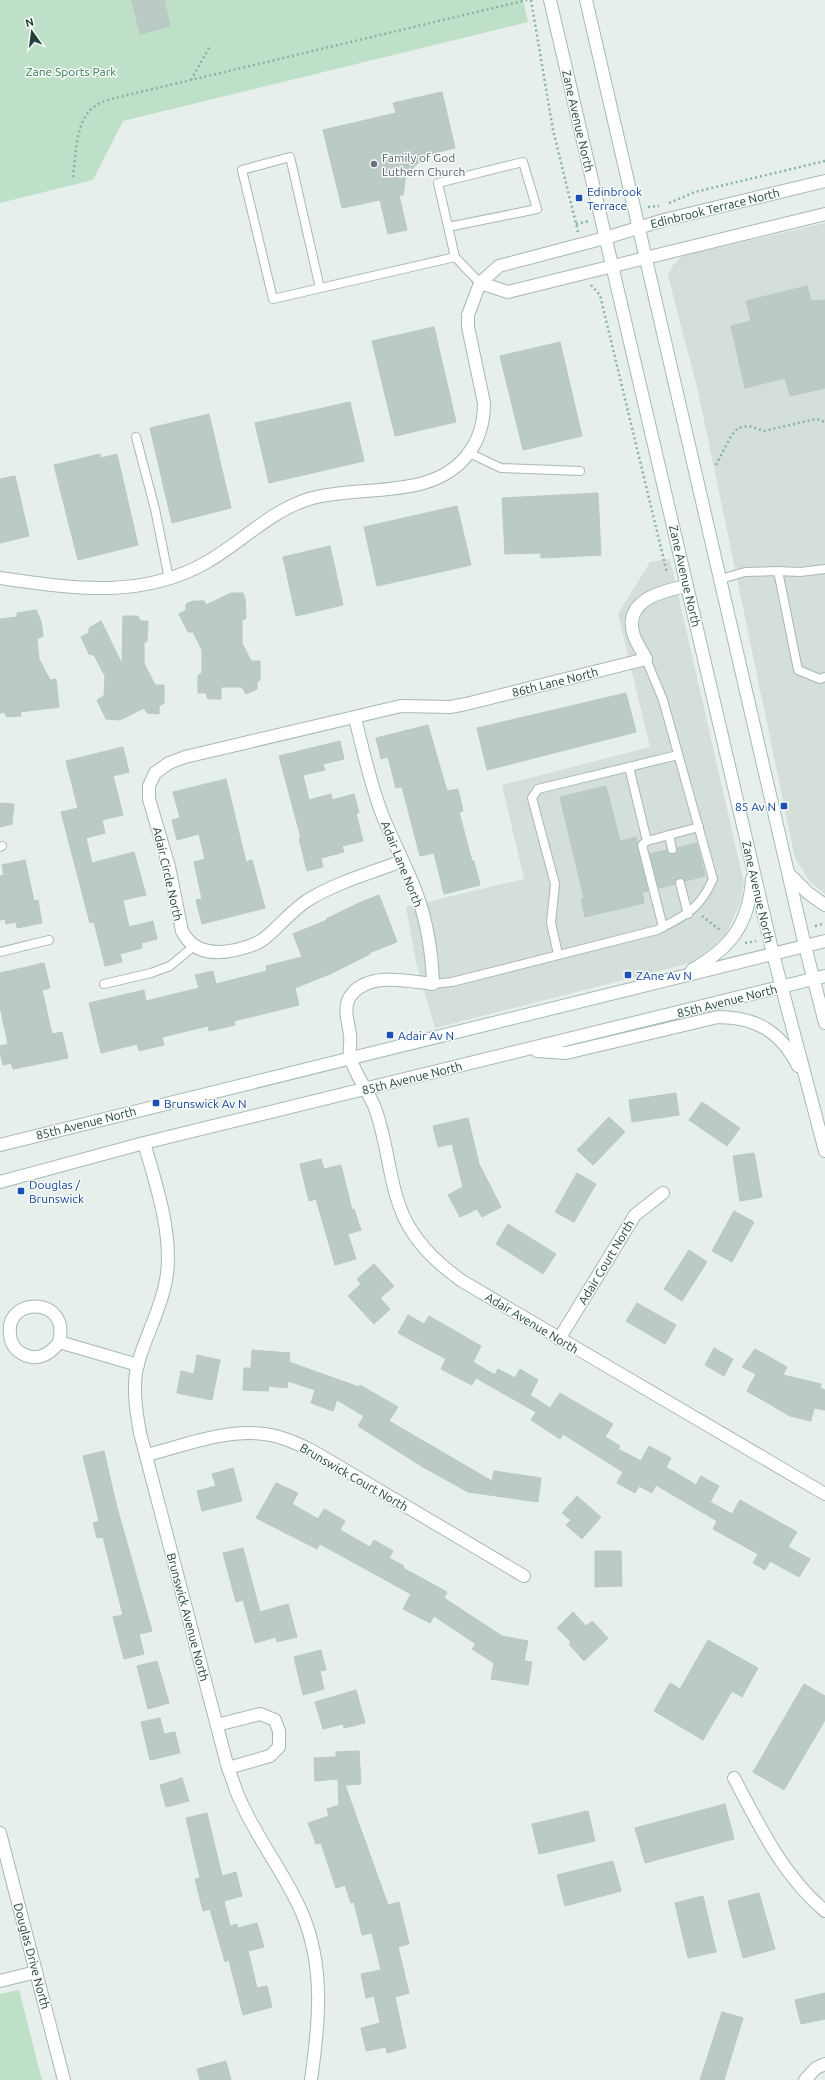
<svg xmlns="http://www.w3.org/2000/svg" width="825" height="2080" font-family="Ubuntu,sans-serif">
<rect width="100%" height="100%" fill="#e6efeb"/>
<g fill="#d4dfda">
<path d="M825 223V894L810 882 795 858 698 391 668 276 673 265 682 256Z"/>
<path d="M670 559 744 883 740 904 725 936 694 962 435 1028 416 962 406 907 524 879 502 785 650 747 618 614 650 562Z"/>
</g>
<g fill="#bfe0c8">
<path d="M0 0H523L528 22 123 121 93 180 0 203Z"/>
<path d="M19 1990 42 2080H0V1994Z"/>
</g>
<g fill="#bbcac4" stroke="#b8c9c2">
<path d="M132 0H164L170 26 140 34Z"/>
<path d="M442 92 455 148 426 155 427 158 419 162 408 173 405 180 403 195H399L407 230 388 234 380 200 342 208 323 130 396 113 393 103Z"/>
<path d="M807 286 811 301 825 300V388L790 396 785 378 745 388 731 326 751 321 746 301Z"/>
<path d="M434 327 456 422 395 436 372 341Z"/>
<path d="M560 342 582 436 523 450 500 356Z"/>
<path d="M350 402 364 461 269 483 255 423Z"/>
<path d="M209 414 231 508 172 523 150 428Z"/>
<path d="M100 454 101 458 117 454 138 545 78 560 54 465Z"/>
<path d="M15 476 29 536 0 543V479Z"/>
<path d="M598 493 601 555 541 558V553L505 554 502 498Z"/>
<path d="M457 506 471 565 377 586 364 527Z"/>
<path d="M330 546 343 605 296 616 283 557Z"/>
<path d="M231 593H243L245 599 246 618 242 620V643L251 661H260V680L257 682V689L246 694 242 687H221V699H208L206 693H198V675L202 673V650L193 632H188L179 614 186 610V604L193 601H204L206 605Z"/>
<path d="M36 610 41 621 43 636 37 639 39 659 50 680 56 679 59 707 20 712 21 716 7 717 4 712 0 713V619L17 617V613Z"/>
<path d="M123 616H138L140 621H148L147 641 144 643V663L155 685H164V703L159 706V714L147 713 144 708 120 720 106 719 97 700 104 696 105 676 94 655 89 654 81 637 89 633V628L101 621 122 664Z"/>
<path d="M626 693 636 732 487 770 477 728Z"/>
<path d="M428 725 447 791 458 789 463 811 459 812 472 861H474L480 885 444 894 434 853 420 856 402 787 396 788 388 757 381 759 376 738Z"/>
<path d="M340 741 344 759 323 764 325 770 303 775 309 800 331 794 332 800 354 794 359 813H356L363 841 342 846 344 852 321 858 323 867 307 871 299 838H301L279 756Z"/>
<path d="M123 747 129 772 113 776 123 815 102 820 105 833 86 838 92 863 134 852 146 895 123 900 129 927 153 921 157 939 141 943 142 948 120 954 122 962 105 966 94 922 90 923 61 812 78 808 66 761Z"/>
<path d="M226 779 246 862 252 860 265 908 202 924 196 900 202 899 194 862 205 859 199 834 177 840 172 820 180 818 173 792Z"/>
<path d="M606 786 620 841 636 837 637 846 648 891 642 892 644 903 585 917 581 899 584 898 560 797Z"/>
<path d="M0 803 14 804 12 824 0 827Z"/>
<path d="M697 843 705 876 685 881 679 878 676 879 675 884 659 888 650 854 667 850 670 854H674L677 848Z"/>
<path d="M25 860 34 901 38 900 42 923 17 928 16 922 6 924 5 919 0 920V876L4 875 2 865Z"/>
<path d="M379 895 397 942 369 953 370 954 330 974 295 988 299 1005 234 1021 235 1025 209 1031 208 1026 162 1037 164 1045 139 1051 137 1044 101 1053 89 1003 144 990 146 1001 199 988 195 975 213 971 216 984 267 971 266 966 302 957 293 934 327 920 326 919 359 903Z"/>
<path d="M44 963 50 988 42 990 52 1034 62 1032 68 1058 13 1069 11 1063 3 1065 0 1051V1046L8 1044 0 1007V973Z"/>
<path d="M676 1093 679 1115 632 1122 629 1100Z"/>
<path d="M702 1102 740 1128 727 1146 689 1120Z"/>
<path d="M609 1117 625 1132 593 1165 577 1150Z"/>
<path d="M468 1118 479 1164 501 1207 482 1217 477 1209 460 1217 448 1195 463 1187 452 1144 438 1147 433 1126Z"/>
<path d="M754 1153 762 1197 740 1201 733 1156Z"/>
<path d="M321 1159 324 1169 341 1165 352 1210 354 1209 361 1230 348 1234 356 1259 335 1265 316 1199 309 1201 300 1164Z"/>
<path d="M577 1173 596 1184 574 1222 555 1212Z"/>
<path d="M734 1211 754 1222 732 1262 712 1251Z"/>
<path d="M508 1224 556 1254 543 1274 496 1244Z"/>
<path d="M689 1250 707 1262 682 1301 664 1289Z"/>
<path d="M374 1264 394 1286 380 1298 390 1309 374 1324 348 1296 361 1284 357 1279Z"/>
<path d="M637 1303 676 1325 665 1344 626 1321Z"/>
<path d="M408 1315 424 1324 429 1316 481 1346 473 1362 495 1375 498 1369 515 1378 520 1369 538 1380 530 1395 550 1408 560 1393 613 1424 605 1437 620 1446 618 1449 641 1461 649 1446 671 1458 666 1467 696 1485 701 1476 719 1486 710 1502 732 1514 740 1500 797 1532 788 1547 810 1559 799 1577 770 1561 765 1570 753 1563 758 1554 713 1529 717 1521 656 1485 652 1493 639 1486 635 1493 617 1483 623 1472 563 1434 560 1439 531 1420 536 1412 476 1378 472 1385 441 1369 446 1359 398 1333Z"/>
<path d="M714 1348 733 1359 724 1376 705 1365Z"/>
<path d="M755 1349 787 1367 783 1375 821 1384 820 1388 825 1390V1410L814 1408 811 1421 790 1416 747 1391 756 1374 742 1367Z"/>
<path d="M252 1350 290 1353 289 1362 359 1387 360 1385 398 1407 389 1421 492 1481 494 1471 541 1478 538 1502 468 1492 423 1467 358 1426 364 1416 337 1400 333 1411 311 1403 315 1390 288 1381 287 1388 269 1386 268 1391 243 1390 244 1368H251Z"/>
<path d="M197 1355 220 1360 212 1400 177 1393 181 1371 194 1374Z"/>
<path d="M104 1451 116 1504 152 1631 139 1634 144 1654 124 1659 113 1617 123 1615 103 1537 97 1538 93 1523 99 1521 83 1456Z"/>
<path d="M233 1468 242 1501 202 1511 197 1491 216 1486 212 1474Z"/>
<path d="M276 1483 298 1493 292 1504 318 1519 324 1509 345 1521 340 1530 370 1547 374 1540 393 1551 389 1558 404 1566 403 1568 447 1592 444 1598 502 1636 528 1641 524 1661 532 1662 528 1685 491 1679 494 1663 472 1649 476 1644 434 1616 430 1623 403 1609 411 1594 320 1544 317 1549 256 1518Z"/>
<path d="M577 1496 601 1517 582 1539 566 1525 571 1520 562 1513Z"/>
<path d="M243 1548 260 1612 288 1604 297 1637 277 1642 276 1637 255 1643 243 1600 236 1602 223 1553Z"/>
<path d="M595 1551H621L622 1586 595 1587Z"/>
<path d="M573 1612 586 1626 592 1621 608 1638 584 1661 569 1644 571 1642 557 1628Z"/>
<path d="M708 1640 758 1668 742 1697 732 1691 703 1740 654 1711 670 1683 680 1689Z"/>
<path d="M321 1650 326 1670 320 1671 324 1689 303 1695 294 1657Z"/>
<path d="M157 1661 169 1703 148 1709 137 1666Z"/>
<path d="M804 1684 825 1696V1720L784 1790 753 1772Z"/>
<path d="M356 1690 365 1723 344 1728 343 1724 323 1729 315 1702Z"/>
<path d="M160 1718 164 1734 175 1732 180 1753 150 1760 141 1722Z"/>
<path d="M359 1751 361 1784 345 1785 388 1905 399 1902 409 1944 398 1947 409 1993 395 1997 406 2048 387 2053 386 2047 366 2051 361 2028 380 2023 374 1996 366 1998 361 1974 381 1970 372 1933 362 1935 354 1902 351 1903 345 1885 336 1888 321 1843 316 1844 308 1823 329 1816 327 1809 339 1805 338 1779 315 1781 314 1758 336 1757V1752Z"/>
<path d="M182 1778 189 1801 166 1807 160 1785Z"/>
<path d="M725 1804 734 1839 645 1863 635 1828Z"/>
<path d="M588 1811 595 1841 539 1854 532 1824Z"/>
<path d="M207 1813 222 1876 236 1872 242 1896 224 1901 230 1926 237 1924 238 1928 257 1923 264 1947 248 1951 257 1988 267 1986 272 2007 243 2015 229 1960 225 1962 210 1909 203 1911 195 1879 200 1878 186 1818Z"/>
<path d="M613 1861 621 1891 565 1906 557 1875Z"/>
<path d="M759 1893 775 1949 743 1958 728 1901Z"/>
<path d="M703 1896 716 1952 688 1958 675 1903Z"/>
<path d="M825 1993V2019L801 2024 795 2000Z"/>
<path d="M722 2012 743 2018 724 2080H700Z"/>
<path d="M226 2061 231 2080H200L197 2069Z"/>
</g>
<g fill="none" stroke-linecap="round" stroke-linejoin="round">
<defs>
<g id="service">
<path d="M448 227 537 209 523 162 438 183 455 257 480 283"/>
<path d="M320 288 290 157 242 170 273 299 455 257"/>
<path d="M136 437 155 509 169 579"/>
<path d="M469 453 501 468 580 471"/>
<path d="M778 571 800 572 825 569"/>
<path d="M721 579 745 572 778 571 798 670 820 679 825 677"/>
<path d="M629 767 647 841 699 827"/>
<path d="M669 835 672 849"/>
<path d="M647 841 642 845 663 927"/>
<path d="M0 847 2 846"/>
<path d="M680 883 688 914"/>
<path d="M0 952 49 940"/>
<path d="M558 954 551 923 555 884 532 798 538 789 678 755"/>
<path d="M104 984 151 973 170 966 194 946"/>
<path d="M433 984 452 982 657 930C685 916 700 909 713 879L663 700 646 659"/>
</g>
<g id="minor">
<path d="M480 283 508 292 613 266"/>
<path d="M0 578C71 588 141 600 207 562 242 542 270 511 309 499 360 484 433 501 468 454 479 440 484 421 484 403L468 327V315L480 283 499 266 605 238"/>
<path d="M355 718C363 750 370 783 382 814 392 840 406 865 416 892 427 921 432 952 433 984 408 981 370 972 352 994 342 1005 348 1021 350 1035 351 1042 349 1049 350 1056 354 1075 370 1092 376 1111 389 1147 389 1191 408 1225 422 1249 440 1265 462 1281L825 1494"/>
<path d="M402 861C371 873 337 882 308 900 292 910 280 926 265 938 259 943 250 946 243 948 219 955 194 955 182 931L169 867 149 799V786L155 773 169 763 185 757 401 706 450 707 466 704 646 659C642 651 637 644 634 636 622 600 662 591 687 586"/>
<path d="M144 1143C156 1183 174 1238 166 1280 161 1309 146 1335 138 1363 132 1385 136 1411 140 1433L228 1768C233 1780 236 1793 242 1804 259 1842 286 1875 302 1913 325 1967 319 2024 311 2080"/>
<path d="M559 1339 635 1215 663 1193"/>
<path d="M59 1342C49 1357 32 1363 17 1350 13 1346 10 1340 10 1334 5 1296 71 1296 59 1342L138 1365"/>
<path d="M146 1455C183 1446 225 1429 264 1434 281 1436 296 1443 311 1450L524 1576"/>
<path d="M217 1725 260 1714 275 1720 279 1731V1747L270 1756 228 1768"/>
<path d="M734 1778C759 1825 783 1876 825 1911"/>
<path d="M0 1981 36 1972"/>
<path d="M805 2080 816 2068 825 2064"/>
</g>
<g id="tertiary">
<path d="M605 238 664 220 825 181"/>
<path d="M613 266 825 214"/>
<path d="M0 1833 64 2080"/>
</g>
<g id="secondary">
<path d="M550 0 773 954 825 1151"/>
<path d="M586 0 805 946 825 1023"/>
<path d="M790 875 808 893 825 905"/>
<path d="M692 970C730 948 749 925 752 879"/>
<path d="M537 1051 566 1053 718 1017C756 1017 781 1032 798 1066"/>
<path d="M0 1145 825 941"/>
<path d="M0 1182 144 1143 825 976"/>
</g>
</defs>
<use href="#service" stroke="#a8b8b2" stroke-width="10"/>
<use href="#minor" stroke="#a8b8b2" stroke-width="14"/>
<use href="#tertiary" stroke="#a8b8b2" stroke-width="14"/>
<use href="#secondary" stroke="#a4bbb3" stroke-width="14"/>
<g stroke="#86b3a5" stroke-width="2.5" stroke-dasharray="2 3" stroke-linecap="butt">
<path d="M531 0 553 130 578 232"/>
<path d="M191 80 210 46"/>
<path d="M73 177C76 155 75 120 95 106 100 102 109 100 115 98L527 0"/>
<path d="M669 203 695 192 825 161"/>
<path d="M648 207 659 206"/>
<path d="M576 224 589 221"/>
<path d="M591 285 600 295 667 573"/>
<path d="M716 465 731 436 738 428 749 426 764 431 811 420 817 419 825 422"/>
<path d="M702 916 720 930"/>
<path d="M815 926 822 924"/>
<path d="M745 943 756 941"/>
</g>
<use href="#service" stroke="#fff" stroke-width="8"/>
<use href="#minor" stroke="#fff" stroke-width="12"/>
<use href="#tertiary" stroke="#fff" stroke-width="12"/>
<use href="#secondary" stroke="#fff" stroke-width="12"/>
</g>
<circle fill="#6b7280" stroke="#f7fbf9" stroke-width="1.5" cx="374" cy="164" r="4"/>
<g fill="#1a4fb4" stroke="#f7fbf9" stroke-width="1.5">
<rect x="575" y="194" width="8" height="8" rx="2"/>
<rect x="780" y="802" width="8" height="8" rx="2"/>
<rect x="624" y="971" width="8" height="8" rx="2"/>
<rect x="386" y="1031" width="8" height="8" rx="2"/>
<rect x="152" y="1099" width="8" height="8" rx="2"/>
<rect x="17" y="1187" width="8" height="8" rx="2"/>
</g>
<g text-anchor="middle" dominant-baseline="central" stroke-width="3" stroke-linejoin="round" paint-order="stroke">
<g font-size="12" fill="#2d7a4b" stroke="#f7fbf9">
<text x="71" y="71">Zane Sports Park</text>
</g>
<g font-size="12" fill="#24423a" stroke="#f7fbf9">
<text transform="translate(578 121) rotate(77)">Zane Avenue North</text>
<text transform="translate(715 208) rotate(-14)">Edinbrook Terrace North</text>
<text transform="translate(685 576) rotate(77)">Zane Avenue North</text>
<text transform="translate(555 682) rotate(-14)">86th Lane North</text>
<text transform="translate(402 864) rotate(68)">Adair Lane North</text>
<text transform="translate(168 874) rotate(77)">Adair Circle North</text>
<text transform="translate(758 892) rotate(77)">Zane Avenue North</text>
<text transform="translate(727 1001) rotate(-14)">85th Avenue North</text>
<text transform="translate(412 1078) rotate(-14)">85th Avenue North</text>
<text transform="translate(86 1123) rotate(-14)">85th Avenue North</text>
<text transform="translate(606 1262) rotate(-59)">Adair Court North</text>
<text transform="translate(532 1323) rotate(31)">Adair Avenue North</text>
<text transform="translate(354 1477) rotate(30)">Brunswick Court North</text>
<text transform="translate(188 1617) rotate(75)">Brunswick Avenue North</text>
<text transform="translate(32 1956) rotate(75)">Douglas Drive North</text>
</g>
<g font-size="12" fill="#5b616d" stroke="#f7fbf9" text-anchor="start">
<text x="382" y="157">Family of God<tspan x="382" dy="14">Luthern Church</tspan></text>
</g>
<g font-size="12" fill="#164399" stroke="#f7fbf9" text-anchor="start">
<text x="587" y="191">Edinbrook<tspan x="587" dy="14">Terrace</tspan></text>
<text x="776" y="806" text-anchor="end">85 Av N</text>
<text x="636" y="975">ZAne Av N</text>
<text x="398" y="1035">Adair Av N</text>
<text x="164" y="1103">Brunswick Av N</text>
<text x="29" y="1184">Douglas /<tspan x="29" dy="14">Brunswick</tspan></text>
</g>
</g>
<g transform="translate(32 32) rotate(346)" stroke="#f7fbf9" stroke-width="3" paint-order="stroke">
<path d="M0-3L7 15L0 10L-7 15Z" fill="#24423a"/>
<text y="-6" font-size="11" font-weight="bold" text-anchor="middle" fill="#24423a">N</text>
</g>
</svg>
